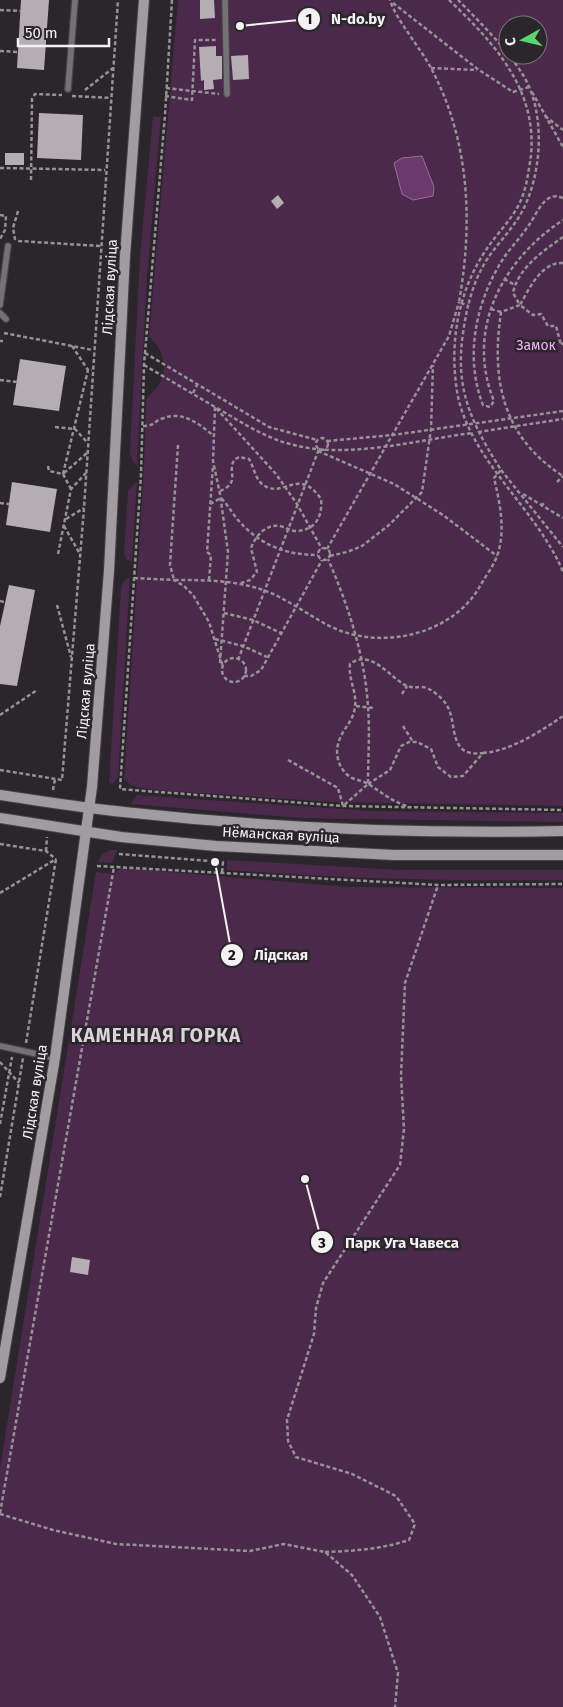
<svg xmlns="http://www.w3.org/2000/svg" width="563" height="1707" font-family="'Fira Sans',sans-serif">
<rect width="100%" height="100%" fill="#2b262b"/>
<g fill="#4a294a" fill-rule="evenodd">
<path d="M178 0H563V806L333 802 155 790 132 786 124 779 144 468 146 400C149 394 156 391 159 384 169 368 163 348 149 337ZM508 25H538V55H508Z"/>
<path d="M153 116 161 117 147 276 137 465 133 462 130 453 140 256Z"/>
<path d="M137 481 132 562 126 559 124 553 128 491Z"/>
<path d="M130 577 118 777 113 784 109 783 121 588 124 581Z"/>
<path d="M137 795 371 811 563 813V822L300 818 131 804Z"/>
<path d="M111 850H117L112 863 98 862 102 854Z"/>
<path d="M227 860 401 870H563V880C451 882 339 878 227 870Z"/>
<path d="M121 868 349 887 563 888V1707H0V1468L96 872 114 874Z"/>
</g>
<path fill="#6c396d" stroke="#957095" d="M422 156 434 187 433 196 413 200 402 194 394 163 402 158Z"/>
<g fill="#b4aeb4">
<path d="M21 0H49L44 70 17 68Z"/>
<path d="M200 0H214L215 18 200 19Z"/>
<path d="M216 46V56H222V79L213 80 214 89 204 90V80L201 81 199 47Z"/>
<path d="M248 55 249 79 233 80 231 56Z"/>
<path d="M39 113 83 115 81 160 37 158Z"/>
<rect x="5" y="153" width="19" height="12"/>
<path d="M278 195 284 203 277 209 271 201Z"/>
<path d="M20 359 66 366 59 411 13 405Z"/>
<path d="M12 482 57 489 50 532 6 525Z"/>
<path d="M9 585 35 590 17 686 0 684V626Z"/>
<path d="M72 1257 90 1260 88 1275 70 1272Z"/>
</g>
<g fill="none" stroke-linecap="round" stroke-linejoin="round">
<defs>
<g id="service">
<path d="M225 0 227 94"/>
<path d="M68 89 75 0"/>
<path d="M0 305 8 246"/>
<path d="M0 313 6 319"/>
<path d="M0 1046 55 1058"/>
</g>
<g id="secondary">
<path d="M0 795C41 801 83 808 124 812 269 828 417 834 563 831"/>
<path d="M0 818 121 837 216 846 394 855H563"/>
<path d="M0 1378 55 1058 92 787 109 571 125 256 144 0"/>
</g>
</defs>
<use href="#service" stroke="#474247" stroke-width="8"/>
<use href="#secondary" stroke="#474247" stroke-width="12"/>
<g stroke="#969295" stroke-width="2.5" stroke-dasharray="4 2.5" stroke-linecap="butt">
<path d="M172 0 165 115 144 365 141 475 120 789 343 806 563 810"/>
<path d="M449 0C498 46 543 97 529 168 527 182 524 196 517 208 509 222 497 234 488 247 460 287 450 336 456 384 464 457 536 506 563 572"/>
<path d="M458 0C478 20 508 50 523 75 547 114 542 179 519 217 507 236 490 251 481 270 475 281 471 294 468 306"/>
<path d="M393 3 479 70 513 92 529 87"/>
<path d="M0 10 21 11"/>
<path d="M0 51 18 52"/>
<path d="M431 68 477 70"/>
<path d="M166 88 219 94"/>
<path d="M85 90 113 68"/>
<path d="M532 92 563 147"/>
<path d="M72 96 111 98"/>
<path d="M165 96 192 100 195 40H218"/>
<path d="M545 116 563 130"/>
<path d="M0 168 105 170"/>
<path d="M31 180 32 99 35 94 62 95"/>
<path d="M563 198C545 190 538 212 529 225 521 237 511 247 503 259 476 301 464 357 483 405L490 407 494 401C465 330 502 260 563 220"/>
<path d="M18 211 13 228 15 239 19 241 100 246"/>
<path d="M0 215 6 216 5 230 0 239"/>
<path d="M563 237C543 251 518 268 513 293L520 305 501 312C491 379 502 437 563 476"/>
<path d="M563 263C541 262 529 289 520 305L533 315 541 314 548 326H556L561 345 563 343"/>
<path d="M504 279 515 285"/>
<path d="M491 309 501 312"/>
<path d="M4 333 93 350"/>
<path d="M0 341H3"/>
<path d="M72 346 88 370"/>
<path d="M145 353 269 427 317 440"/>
<path d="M144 365 215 407 276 474 297 504 322 549"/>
<path d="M0 380 17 382"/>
<path d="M193 393 197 385"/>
<path d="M143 426C156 426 153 421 164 418 184 411 199 424 214 436"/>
<path d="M55 427 75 429 87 442"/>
<path d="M478 432 563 419"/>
<circle cx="322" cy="444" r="6"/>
<path d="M327 441 393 435 563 411"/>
<path d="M178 445 170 565 174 580C204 580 234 580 263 590 292 600 317 623 344 632 392 648 455 631 480 586 485 577 493 567 497 556 506 532 500 503 494 478L501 470C463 410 452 377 468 306L459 302C473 223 470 141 431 68 421 49 395 18 390 0"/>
<path d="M318 451 394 484 443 515 497 556"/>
<path d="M48 466 49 471 63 474 71 489"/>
<path d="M501 470 563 547"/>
<path d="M64 473 87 453"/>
<path d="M63 474 88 370H92"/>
<path d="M557 482 563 476"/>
<path d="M220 491C241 482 227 473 234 460L239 457 249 459C254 467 255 478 262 484 282 501 298 465 321 499 323 516 315 531 296 531 290 531 286 527 280 526 266 524 256 535 251 548L257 572 250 580 241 583"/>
<path d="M523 494 563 518"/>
<path d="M0 503 9 504"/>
<path d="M210 504 221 498C228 505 232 513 238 520 260 545 285 555 318 555"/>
<path d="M541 506 545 502"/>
<path d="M66 519 84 508"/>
<path d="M64 526 80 554"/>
<circle cx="324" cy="554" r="6"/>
<path d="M327 549 449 336 459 302"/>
<path d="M58 554 71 489 86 473"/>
<path d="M330 556 347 552 362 546 389 525 422 492 431 429 433 365"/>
<path d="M134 578 174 580 184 586 193 595 209 622 223 667"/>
<path d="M209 580 211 555 207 552 213 465"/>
<path d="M0 601 4 602"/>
<path d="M57 605 71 657"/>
<path d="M224 613 253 620 281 633"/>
<path d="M215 639 243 646 267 657"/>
<circle cx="234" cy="670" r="12"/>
<path d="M238 660 319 449"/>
<path d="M220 663 228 552 220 494 213 461 215 407C240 421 263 437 290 444 345 460 417 440 472 433"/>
<path d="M244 676H251L261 670 322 560"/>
<path d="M402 694 407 686"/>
<path d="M356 706 374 708"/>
<path d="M0 715 37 690"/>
<path d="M403 726 413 742"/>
<path d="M483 753C510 751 540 732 563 716"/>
<path d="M288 760 338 788 343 806 368 784C368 759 370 732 368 707 365 656 348 605 328 559"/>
<path d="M0 770 62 780 84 508 118 0"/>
<path d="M368 784 390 770 401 746 409 742H417L431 749 438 767 451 777 463 776 483 753C475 754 467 754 461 748 451 736 455 717 446 704 442 698 430 687 422 687 416 687 413 688 407 686 390 678 371 648 350 664 348 679 357 692 355 706 354 721 343 728 339 741 334 754 339 771 352 778 357 780 362 781 367 783 381 792 391 801 407 806"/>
<path d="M53 790 55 779"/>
<path d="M0 844 46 851 56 859"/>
<path d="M46 851 47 837"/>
<path d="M119 854 223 862 222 873"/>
<path d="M97 866 438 885 563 884"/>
<path d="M0 893 56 859"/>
<path d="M26 1043 56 859"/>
<path d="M0 1062 19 1083"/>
<path d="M0 1124 12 1057"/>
<path d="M0 1197 23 1058"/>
<path d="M0 1513 114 867"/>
<path d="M0 1514 53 1530 116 1544 250 1551 284 1544 325 1552 352 1575 380 1617 398 1673 395 1707"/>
<path d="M325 1552C354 1551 382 1549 409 1540L415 1524 396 1496 352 1474 296 1457 288 1441 287 1420 314 1334 316 1308 323 1283 400 1165 404 1129 401 1076 405 983 438 885"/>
</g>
<use href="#service" stroke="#757275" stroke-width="5.5"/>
<use href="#secondary" stroke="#a09ca0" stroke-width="10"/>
</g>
<g text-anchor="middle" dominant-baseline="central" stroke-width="5" stroke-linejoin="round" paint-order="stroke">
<g font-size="14" fill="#f4f1f3" stroke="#2b262b">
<text transform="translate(110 287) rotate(-87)">Лідская вуліца</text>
<text transform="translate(86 691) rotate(-85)">Лідская вуліца</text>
<text transform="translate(281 835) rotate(3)">Нёманская вуліца</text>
<text transform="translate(35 1092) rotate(-81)">Лідская вуліца</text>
</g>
<g font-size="14" fill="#f8abf7" stroke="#2b262b">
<text x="536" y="345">Замок</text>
</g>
<g font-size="19" font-weight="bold" letter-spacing="1" fill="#dad4da" stroke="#2b262b">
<text x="156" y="1035">КАМЕННАЯ ГОРКА</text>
</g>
</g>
<path fill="none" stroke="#f4f1f3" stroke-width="2" d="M240 26L309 19M215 862L232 955M305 1179L322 1242"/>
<g fill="#f4f1f3" stroke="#2b262b" stroke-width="2">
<circle cx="240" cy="26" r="5"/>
<circle cx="215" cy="862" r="5"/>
<circle cx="305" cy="1179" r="5"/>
<circle cx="309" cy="19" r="12"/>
<circle cx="232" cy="955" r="12"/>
<circle cx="322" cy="1242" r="12"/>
</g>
<g font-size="15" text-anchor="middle" font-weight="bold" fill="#111">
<text x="309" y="24">1</text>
<text x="232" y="960">2</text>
<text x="322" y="1248">3</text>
</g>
<g font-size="15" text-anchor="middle" font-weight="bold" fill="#f4f1f3" stroke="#2b262b" stroke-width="5" stroke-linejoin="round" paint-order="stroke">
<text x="358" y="24">N-do.by</text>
<text x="281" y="960">Лідская</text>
<text x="402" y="1248">Парк Уга Чавеса</text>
</g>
<g transform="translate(523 40) rotate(262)"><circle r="24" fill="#2b262b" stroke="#7b777b"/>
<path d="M0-4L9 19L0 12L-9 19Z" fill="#59d56f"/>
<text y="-8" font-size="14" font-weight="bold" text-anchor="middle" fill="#f4f1f3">С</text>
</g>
<path d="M18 38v8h91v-8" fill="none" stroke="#f4f1f3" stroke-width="2.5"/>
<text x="25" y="38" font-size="15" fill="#f4f1f3" stroke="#2b262b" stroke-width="4" paint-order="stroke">50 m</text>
</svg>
